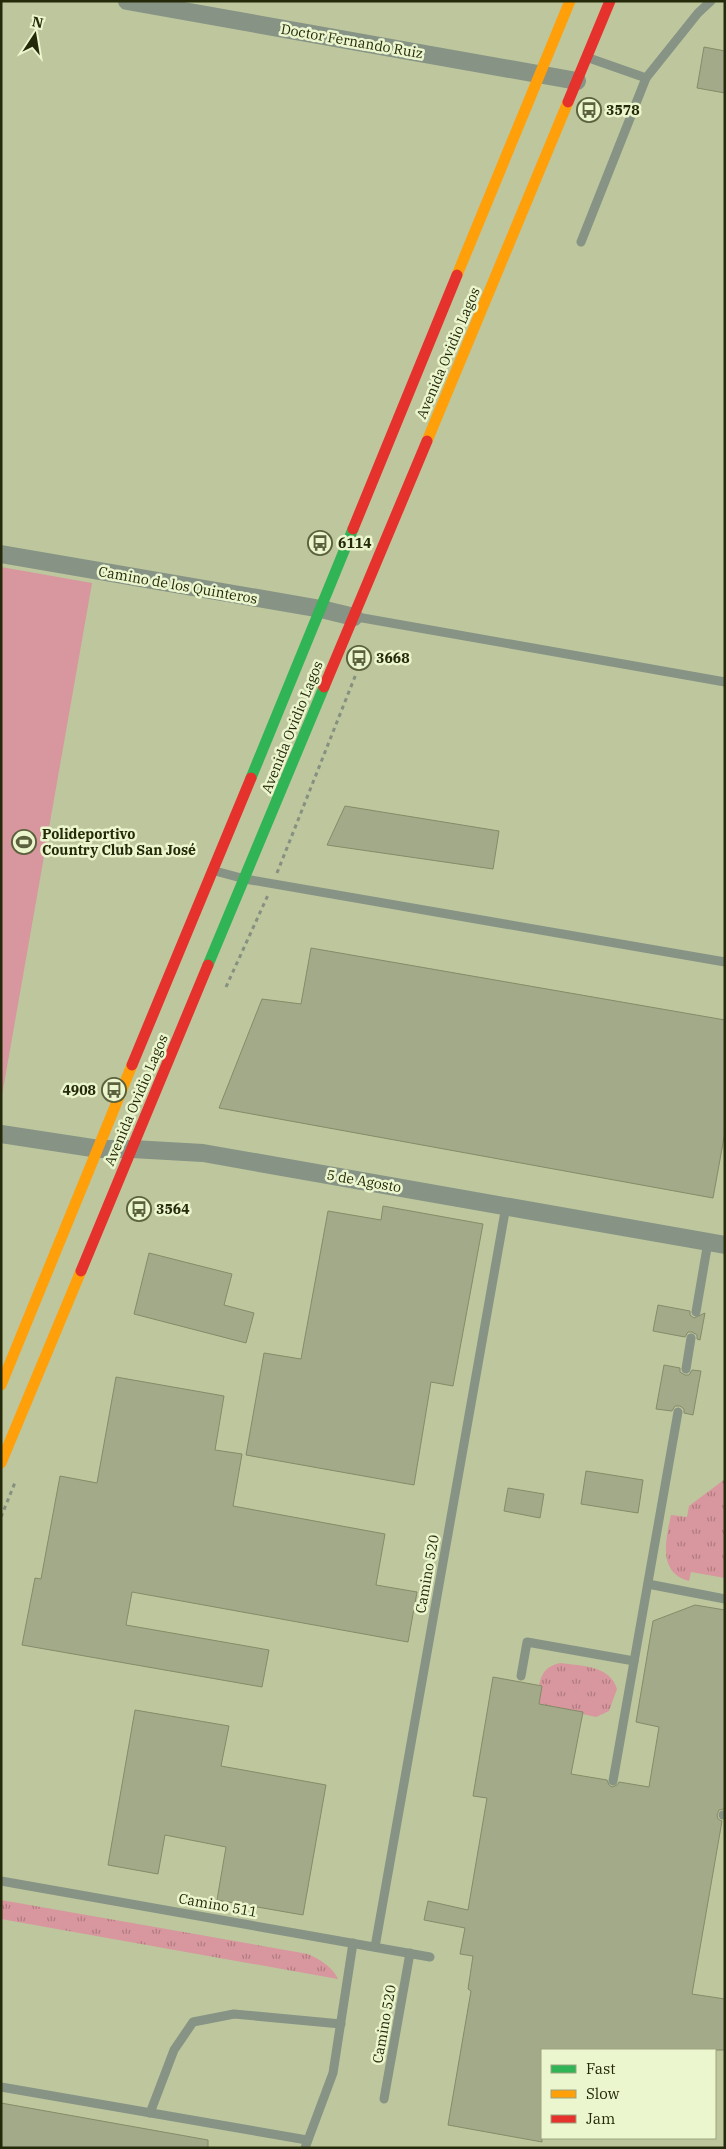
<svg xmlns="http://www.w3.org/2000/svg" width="726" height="2149" font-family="'IBM Plex Serif',serif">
<defs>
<pattern id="grass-tufts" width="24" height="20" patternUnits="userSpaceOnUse" patternTransform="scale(1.25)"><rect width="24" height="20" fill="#d8969e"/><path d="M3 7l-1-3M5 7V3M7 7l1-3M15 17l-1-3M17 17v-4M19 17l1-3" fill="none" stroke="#af7b7f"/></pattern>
</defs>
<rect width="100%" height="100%" fill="#bdc69c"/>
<g fill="url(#grass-tufts)">
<path d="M725 1479V1578L691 1572 689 1581C657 1572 666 1539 671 1515L687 1517 689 1506Z"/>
<path d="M560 1663C581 1666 610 1665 617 1689L609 1711 596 1717 539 1704 542 1686 539 1685C542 1672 547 1666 560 1663Z"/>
<path d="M1 1900 308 1954C320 1960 332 1966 338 1979L1 1919Z"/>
</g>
<path fill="#d8969e" d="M1 567 92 583 1 1101Z"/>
<g fill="#a3aa89" stroke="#848b68">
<path d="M704 47 725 51V93L697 88Z"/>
<path d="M345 806 499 831 493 869 327 845Z"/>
<path d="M311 948 725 1020V1132L713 1198 219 1108 262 999 301 1004Z"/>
<path d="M383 1206 483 1224 453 1386 431 1382 414 1485 246 1455 264 1353 301 1359 328 1211 381 1220Z"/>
<path d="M149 1253 232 1274 224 1305 254 1313 246 1343 134 1314Z"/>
<path d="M658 1305 690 1311V1315L694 1318 705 1313 700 1340 697 1339V1335L692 1332H688L685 1337 653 1331Z"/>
<path d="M664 1365 680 1368V1372L685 1375H689L692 1370 701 1371 693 1415 684 1413V1409L680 1406H675L672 1411 656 1409Z"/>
<path d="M116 1377 224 1396 215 1450 242 1454 233 1506 385 1534 376 1585 417 1592 408 1642 132 1592 126 1625 269 1650 262 1687 22 1645 35 1578 41 1579 60 1476 97 1483Z"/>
<path d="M586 1471 643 1480 638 1513 581 1504Z"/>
<path d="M508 1488 544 1494 540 1518 504 1511Z"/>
<path d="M695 1605 725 1610V1804L724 1809 719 1810 717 1815 718 1819 722 1821 692 1994 725 1999V2050H542V2142L448 2125 471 1991 468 1989 473 1956 460 1954 465 1928 424 1920 428 1901 468 1910 487 1798 473 1796 493 1677 542 1686 539 1704 583 1712 571 1774 607 1780 609 1785 612 1787 617 1785 619 1782 649 1787 659 1727 636 1722 653 1621Z"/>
<path d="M135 1710 229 1726 221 1766 326 1785 303 1915 217 1900 226 1847 165 1835 158 1874 108 1865Z"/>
<path d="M1 2103 208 2140V2148H1Z"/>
</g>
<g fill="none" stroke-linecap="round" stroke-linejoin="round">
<g stroke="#869081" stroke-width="3" stroke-dasharray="4 4" stroke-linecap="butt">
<path d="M277 873 356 674"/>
<path d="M226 987 268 895"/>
<path d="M1 1517 16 1480"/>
</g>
<g stroke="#869385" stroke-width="9">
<path d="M589 58 646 78"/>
<path d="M581 242 646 78 698 13 711 1"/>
<path d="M357 617 725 682"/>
<path d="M215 871 245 879 725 962"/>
<path d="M696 1312 708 1242"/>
<path d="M686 1369 691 1338"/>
<path d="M648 1584 725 1599"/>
<path d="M521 1676 527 1642 634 1661"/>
<path d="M613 1781 678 1412"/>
<path d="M723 1815H725"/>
<path d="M1 1881 430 1957"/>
<path d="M375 1947 506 1206"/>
<path d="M1 2087 307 2140"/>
<path d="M384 2099 410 1953"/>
<path d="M150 2113 174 2050 193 2022 234 2014 341 2024"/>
<path d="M305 2148 333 2073 353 1943"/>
</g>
<g stroke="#869385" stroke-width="18">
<path d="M127 1 577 81"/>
<path d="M1 554 321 609 354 617"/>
<path d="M1 1134 99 1149H132L203 1153 725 1245"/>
</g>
<g stroke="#30b455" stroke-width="11">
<path d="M251 778 353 529"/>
<path d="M208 965 324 687"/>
</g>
<g stroke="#ff9f0a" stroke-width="11">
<path d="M457 275 570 1"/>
<path d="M427 441 568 102"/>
<path d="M1 1385 132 1065"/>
<path d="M1 1463 81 1271"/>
</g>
<g stroke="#e5322d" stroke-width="11">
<path d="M568 102 610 1"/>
<path d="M353 529 457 275"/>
<path d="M324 687 427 441"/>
<path d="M132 1065 251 778"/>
<path d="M81 1271 208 965"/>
</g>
</g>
<defs>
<symbol id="bus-ring" viewBox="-11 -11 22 22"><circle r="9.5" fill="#ebf5ce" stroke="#5a613c" stroke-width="1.5"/><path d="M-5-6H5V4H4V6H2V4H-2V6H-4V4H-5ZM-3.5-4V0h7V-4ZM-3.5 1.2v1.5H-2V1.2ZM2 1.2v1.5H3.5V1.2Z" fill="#5a613c"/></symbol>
<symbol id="stadium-ring" viewBox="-11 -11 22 22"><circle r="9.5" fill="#ebf5ce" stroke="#5a613c" stroke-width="1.5"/><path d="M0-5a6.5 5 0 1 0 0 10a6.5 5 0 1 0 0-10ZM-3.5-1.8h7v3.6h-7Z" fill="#5a613c"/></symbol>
</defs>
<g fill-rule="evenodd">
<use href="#bus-ring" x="575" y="96" width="28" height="28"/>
<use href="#bus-ring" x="306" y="529" width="28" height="28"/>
<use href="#bus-ring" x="345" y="644" width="28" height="28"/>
<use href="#stadium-ring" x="10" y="828" width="28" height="28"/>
<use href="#bus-ring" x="100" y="1076" width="28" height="28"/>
<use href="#bus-ring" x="125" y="1195" width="28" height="28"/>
</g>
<g text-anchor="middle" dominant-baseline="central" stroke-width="5" stroke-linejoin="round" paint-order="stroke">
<g font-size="14" fill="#242a09" stroke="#ebf5ce">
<text transform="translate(352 41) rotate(10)">Doctor Fernando Ruiz</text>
<text transform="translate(448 353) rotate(-67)">Avenida Ovidio Lagos</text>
<text transform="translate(178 585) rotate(10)">Camino de los Quinteros</text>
<text transform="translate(292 727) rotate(-68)">Avenida Ovidio Lagos</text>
<text transform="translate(136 1100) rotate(-67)">Avenida Ovidio Lagos</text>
<text transform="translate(364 1181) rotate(10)">5 de Agosto</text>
<text transform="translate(427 1574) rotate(-80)">Camino 520</text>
<text transform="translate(218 1905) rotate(10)">Camino 511</text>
<text transform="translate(384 2024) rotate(-80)">Camino 520</text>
</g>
<g font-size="14" font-weight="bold" fill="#242a09" stroke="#ebf5ce" text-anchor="start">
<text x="606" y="110">3578</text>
<text x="338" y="543">6114</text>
<text x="376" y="658">3668</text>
<text x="42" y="834">Polideportivo<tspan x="42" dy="16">Country Club San José</tspan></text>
<text x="96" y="1090" text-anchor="end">4908</text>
<text x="156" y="1209">3564</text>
</g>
</g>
<rect width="726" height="2149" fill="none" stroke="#242a09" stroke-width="5"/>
<rect x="541" y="2049" width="175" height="90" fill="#ebf5ce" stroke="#9ba47f"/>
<rect x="551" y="2065" width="25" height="8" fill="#30b455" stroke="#9ba47f"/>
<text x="586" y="2074" font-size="15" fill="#242a09">Fast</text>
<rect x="551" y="2090" width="25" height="8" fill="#ff9f0a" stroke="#9ba47f"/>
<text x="586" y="2099" font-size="15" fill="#242a09">Slow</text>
<rect x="551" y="2115" width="25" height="8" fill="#e5322d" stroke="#9ba47f"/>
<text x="586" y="2124" font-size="15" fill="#242a09">Jam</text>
<g transform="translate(35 35) rotate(12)" stroke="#ebf5ce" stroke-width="4" paint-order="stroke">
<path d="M0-4L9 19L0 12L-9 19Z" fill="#242a09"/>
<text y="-8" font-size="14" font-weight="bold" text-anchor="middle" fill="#242a09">N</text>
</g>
</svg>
